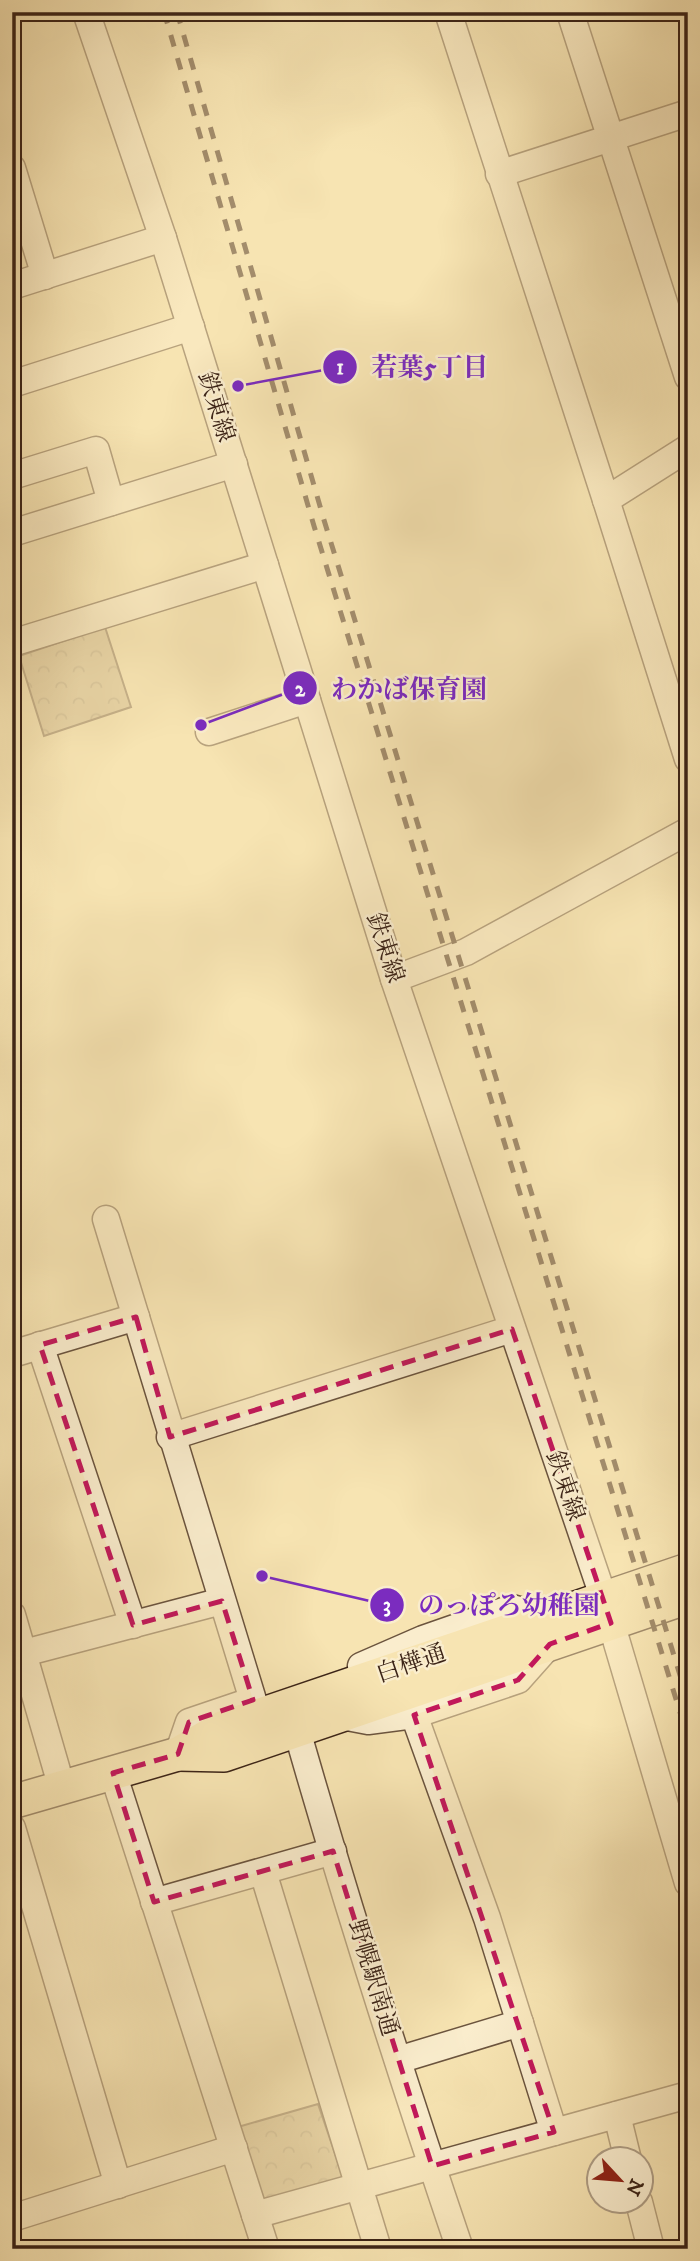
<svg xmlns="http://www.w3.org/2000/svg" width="700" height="2261" font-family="'IM FELL DW Pica','Noto Serif JP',serif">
<defs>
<pattern id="park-crowns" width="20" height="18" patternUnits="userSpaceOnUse" patternTransform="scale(1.75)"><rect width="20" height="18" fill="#d7c398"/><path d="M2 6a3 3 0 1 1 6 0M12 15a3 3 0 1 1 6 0" fill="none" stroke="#b9a782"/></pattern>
</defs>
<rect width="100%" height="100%" fill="#f7e4b2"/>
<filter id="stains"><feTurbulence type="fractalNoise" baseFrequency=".00286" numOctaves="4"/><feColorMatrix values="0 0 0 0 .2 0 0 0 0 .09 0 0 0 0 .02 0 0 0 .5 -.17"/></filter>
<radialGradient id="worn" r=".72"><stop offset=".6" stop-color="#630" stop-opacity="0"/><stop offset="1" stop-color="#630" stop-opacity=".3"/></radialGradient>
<g fill="url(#park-crowns)" stroke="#8a7458" stroke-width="2">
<path d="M105 627 131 707 44 736 19 656Z"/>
<path d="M318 2104 345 2183 262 2201 238 2127Z"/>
</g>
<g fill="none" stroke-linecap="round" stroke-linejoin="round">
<defs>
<g id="minor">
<path d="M86 12 163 238 394 979 604 1599 688 1883"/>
<path d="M448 12 606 500 688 759"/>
<path d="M570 12 688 377"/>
<path d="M12 168 45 276"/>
<path d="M499 174 688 113"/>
<path d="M12 286 163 238"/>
<path d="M12 384 191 327"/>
<path d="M12 476 96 450 111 502"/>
<path d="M606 500 688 448"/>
<path d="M12 533 234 464"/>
<path d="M12 643 265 565"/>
<path d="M209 732 307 700"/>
<path d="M394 979 466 952 688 831"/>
<path d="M106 1219 253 1700"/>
<path d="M40 1345 133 1625"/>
<path d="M12 1354 136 1317"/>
<path d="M170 1437 512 1329"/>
<path d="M12 1615 62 1788"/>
<path d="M24 1653 222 1601"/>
<path d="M361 1666 423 1639 512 1608 547 1618"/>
<path d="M292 1713C343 1893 400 2072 460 2249"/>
<path d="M414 1715 487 1918 554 2132"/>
<path d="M347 1717 368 1721 414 1715 518 1680 550 1644"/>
<path d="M178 1754 189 1722 248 1702"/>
<path d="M113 1773 266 2249"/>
<path d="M12 1828 118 2185"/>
<path d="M263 1872 378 2249"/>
<path d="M154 1902 333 1851"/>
<path d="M398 2060 520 2023"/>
<path d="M617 2115 628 2160"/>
<path d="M639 2202 651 2249"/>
<path d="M255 2215 688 2095"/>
<path d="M12 2218 234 2148"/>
</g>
<g id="major">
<path d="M178 1754 224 1755 688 1597"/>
<path d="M12 1802 178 1754 222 1728 688 1570"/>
</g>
</defs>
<use href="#minor" stroke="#6b543e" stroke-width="29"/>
<use href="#major" stroke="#3c2417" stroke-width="36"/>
<use href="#minor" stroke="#faedcd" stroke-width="26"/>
<use href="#major" stroke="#f7e4b2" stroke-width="33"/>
<g stroke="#3c2417" stroke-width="5" stroke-dasharray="12 12" stroke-linecap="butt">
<path d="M164 12 314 526 688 1738"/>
<path d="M177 12 324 520 688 1701"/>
</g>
</g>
<path d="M0 0H700V2261H0ZM136 1317 170 1437 512 1329 611 1623 550 1644 518 1680 414 1715 554 2132 432 2166 333 1851 154 1902 113 1773 178 1754 189 1722 253 1700 222 1601 133 1625 40 1345Z" fill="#f7e4b2" fill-opacity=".55" fill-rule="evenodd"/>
<path fill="none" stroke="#c2185b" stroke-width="5" stroke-dasharray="14 9" stroke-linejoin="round" d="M136 1317 170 1437 512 1329 611 1623 550 1644 518 1680 414 1715 554 2132 432 2166 333 1851 154 1902 113 1773 178 1754 189 1722 253 1700 222 1601 133 1625 40 1345Z"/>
<g text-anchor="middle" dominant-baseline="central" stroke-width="5" stroke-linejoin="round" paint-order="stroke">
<g font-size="24" fill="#3c2417" stroke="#faedcd">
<text transform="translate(216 407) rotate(73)">鉄東線</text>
<text transform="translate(385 948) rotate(72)">鉄東線</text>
<text transform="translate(565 1486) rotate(71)">鉄東線</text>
<text transform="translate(411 1664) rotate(-19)">白樺通</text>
<text transform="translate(373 1978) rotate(73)">野幌駅南通</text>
</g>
</g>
<path fill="none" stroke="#7b2cbf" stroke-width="2.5" d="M238 386L340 367M201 725L300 688M262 1576L387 1605"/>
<g fill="#7b2cbf" stroke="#faedcd" stroke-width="2.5">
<circle cx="238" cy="386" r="7"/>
<circle cx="201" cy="725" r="7"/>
<circle cx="262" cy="1576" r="7"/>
<circle cx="340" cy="367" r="18"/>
<circle cx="300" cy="688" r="18"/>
<circle cx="387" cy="1605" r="18"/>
</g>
<g font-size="21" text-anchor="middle" font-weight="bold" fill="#fff">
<text x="340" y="374">1</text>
<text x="300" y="696">2</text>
<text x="387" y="1612">3</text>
</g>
<g font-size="26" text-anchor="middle" font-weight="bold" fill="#7b2cbf" stroke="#faedcd" stroke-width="5" stroke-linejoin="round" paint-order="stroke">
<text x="430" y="376">若葉5丁目</text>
<text x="409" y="698">わかば保育園</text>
<text x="509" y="1614">のっぽろ幼稚園</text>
</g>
<rect width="700" height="2261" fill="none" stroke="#f7e4b2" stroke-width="42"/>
<rect x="14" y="14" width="672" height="2233" fill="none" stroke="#3c2417" stroke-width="3.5"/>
<rect x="21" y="21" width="658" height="2219" fill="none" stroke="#3c2417" stroke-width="2"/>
<g transform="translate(620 2180) rotate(116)"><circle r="33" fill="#faedcd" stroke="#ae9d84" stroke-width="2"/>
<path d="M0-5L12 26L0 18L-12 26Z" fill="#8f2418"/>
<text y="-10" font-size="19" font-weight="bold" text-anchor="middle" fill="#3c2417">N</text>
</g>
<rect width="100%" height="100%" filter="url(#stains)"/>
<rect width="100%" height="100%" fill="url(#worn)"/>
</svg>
